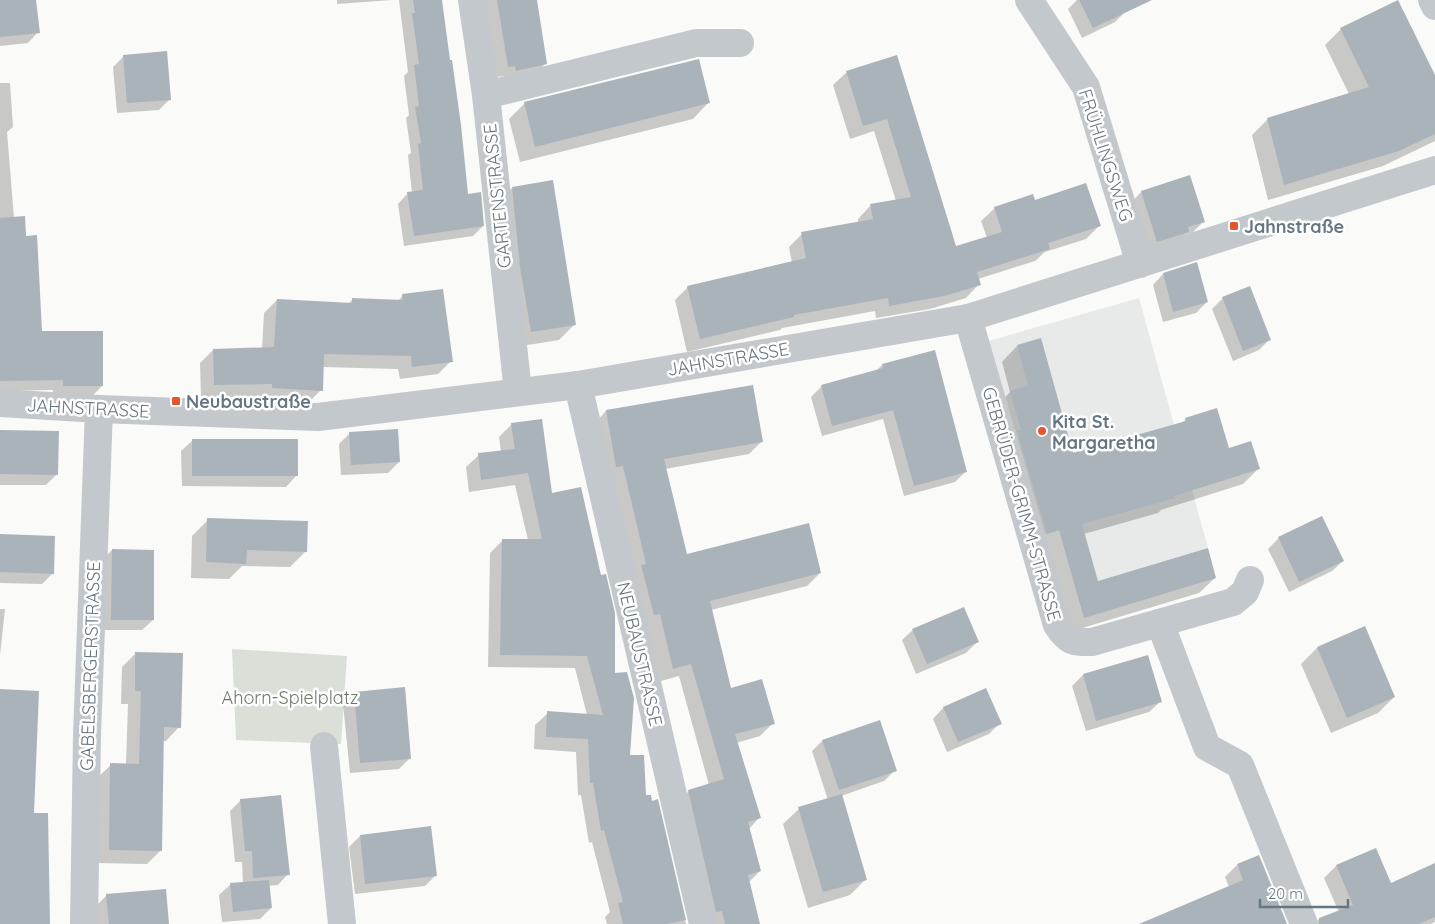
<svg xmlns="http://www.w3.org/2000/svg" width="1435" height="924" font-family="Quicksand,sans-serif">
<rect width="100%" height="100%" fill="#fafaf8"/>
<path fill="#e8e9e9" d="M1139 298 1208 548 1098 581 1082 524 1041 535 988 341Z"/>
<path fill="#dadfd7" d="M232 649 347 656 341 744 236 740Z"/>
<g fill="#0003">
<path d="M0 0H35L38 32 28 43 0 46Z"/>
<path d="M337 0H392L337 4Z"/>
<path d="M399 0H441L467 196 483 226 473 236 404 246 398 204 408 193H412L408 155 411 153 406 118 409 115 404 76 408 72Z"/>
<path d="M486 0H533L546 63 535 74 506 81 504 76 497 77 485 2Z"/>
<path d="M1077 0H1120L1126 11 1115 22 1082 38 1068 9Z"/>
<path d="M1341 29 1435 78V141L1383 166 1268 200 1252 135 1268 119 1349 94 1325 45Z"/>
<path d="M124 56 170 99 159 110 117 113 113 67Z"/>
<path d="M897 57 955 248 987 238 981 221 995 208 1034 202 1099 226 1086 239 1045 252 1035 261 978 279 979 284 966 298 930 309 876 318 875 311 782 328 780 330 687 352 675 300 688 287 792 263 789 247 802 234 858 223V219L871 205 896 201 874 131 850 139 833 85 847 72Z"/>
<path d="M0 83H10L13 127 7 132 14 218 25 237 41 332 102 386 92 396H53V390L0 391Z"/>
<path d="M525 103H708L693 119 520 162 509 119Z"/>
<path d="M512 188 575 324 559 340 515 347 496 204Z"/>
<path d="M1141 192 1204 221 1193 232 1184 235 1177 242 1147 252 1131 203Z"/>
<path d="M1163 274 1207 302 1196 313 1163 322 1153 285Z"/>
<path d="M403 295 451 361 438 374 400 379 398 369 322 367 321 390 308 403 259 401 260 396 201 398 200 363 213 350 262 349 264 313 277 300 348 304 352 300 398 301Z"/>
<path d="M1223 298 1270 339 1259 350 1233 361 1212 309Z"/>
<path d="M1017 346 1072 454 1181 424 1186 419 1228 449 1259 468 1243 484 1161 510 1158 513 1084 534 1097 582 1215 578 1199 593 1069 632 995 408 1010 392 1002 362Z"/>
<path d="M882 365 966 471 955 482 904 496 883 419 822 436 811 397 822 386 876 371Z"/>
<path d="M606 411 761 442 749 454 665 469 686 555 820 573 807 586 711 610 730 690 773 723 760 736 736 743 759 818 749 829 760 871 749 882 758 924H704L676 804 689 791 709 785 679 676 661 681 594 424Z"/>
<path d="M512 424 551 495 614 674 628 757 645 797 651 803 657 801 686 924H607L605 917 610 912 592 842 589 843 581 795H578L576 752 534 749 535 725 548 713 587 715 575 668 488 667 490 553 503 540H528L515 485 469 492 466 467 479 455 501 452 499 437Z"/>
<path d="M0 431 57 474 46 485H0Z"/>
<path d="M350 433 399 462 388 473 341 475 339 444Z"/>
<path d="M192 441 296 476 286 487 182 486 181 451Z"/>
<path d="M1322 518 1343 561 1332 571 1289 592 1268 549 1279 538Z"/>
<path d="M208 520 306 551 290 567 242 566 229 579 191 578 192 536Z"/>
<path d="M0 536 53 573 42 584 0 583Z"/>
<path d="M112 550 153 620 142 630H101V561Z"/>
<path d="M0 609H5L0 655Z"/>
<path d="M1364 628 1394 697 1378 713 1331 733 1301 664 1317 648Z"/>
<path d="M913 630 977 642 966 653 916 674 902 640Z"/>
<path d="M136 653 179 727 166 741H162L161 850 147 864 96 863 97 778 111 765H126L128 704H121L122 667Z"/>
<path d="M1147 657 1160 702 1149 712 1086 731 1072 686 1083 675Z"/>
<path d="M986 690 1000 723 989 734 947 752 933 719 943 708Z"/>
<path d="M354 693 410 758 399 769 350 773 343 704Z"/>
<path d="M822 741 895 770 884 781 841 796 866 879 850 895 808 908 783 824 799 809 828 800 812 751Z"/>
<path d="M241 800 288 874 278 885 268 886 271 908 260 919 222 922 219 895 230 885 243 884 242 862H235L230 811Z"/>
<path d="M360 836 436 875 425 886 355 894 349 847Z"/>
<path d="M1435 864V922L1431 924H1315L1319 919 1339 912 1324 878 1336 866 1390 885Z"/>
<path d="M1237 865 1286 924H1143L1229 887 1225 877Z"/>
<path d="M107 895 168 924H92L91 911Z"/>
</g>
<g fill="#aab3b9">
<path d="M0 0H36L40 33 0 37Z"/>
<path d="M413 0H442L450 60H452L461 125 468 194 481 192 484 226 414 236 407 192 423 190 418 144 421 143 415 107 419 106 414 65 419 64 412 13H415Z"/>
<path d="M497 0H537L547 64 516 71 515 66 508 67Z"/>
<path d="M1079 0H1152L1093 28Z"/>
<path d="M1398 0 1435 75V134L1399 151 1284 185 1267 118 1369 87 1340 28Z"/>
<path d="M167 51 171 100 127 103 123 55Z"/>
<path d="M897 55 956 246 1002 232 994 207 1033 194 1035 200 1086 183 1101 226 1048 243 1050 249 977 272 981 285 944 296 889 306 888 298 794 315V317L700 339 687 286 806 258 801 232 873 219 870 204 911 197 887 119 863 126 846 71Z"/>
<path d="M699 59 710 103 535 147 524 102Z"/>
<path d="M1190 175 1205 222 1188 227 1189 232 1157 242 1141 191Z"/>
<path d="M553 180 576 325 531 332 520 267 512 187Z"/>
<path d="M25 216 26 236 37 235 42 331H103V386H63V380L0 381V218Z"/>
<path d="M1197 262 1208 302 1173 312 1163 273Z"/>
<path d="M1250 286 1271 340 1243 351 1222 297Z"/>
<path d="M443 289 453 362 412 367 411 356 324 354 323 391 272 388V384L214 385 213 349 274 347 277 299 352 303V298L403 300 402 294Z"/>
<path d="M1041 338 1073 453 1186 421 1185 418 1217 408 1229 448 1251 441 1260 469 1174 496 1175 498 1082 524 1098 581 1208 548 1216 578 1084 618 1059 530 1047 534 1017 431 1021 430 1010 391 1028 386 1017 345Z"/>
<path d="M935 350 967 472 914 486 893 410 832 426 821 385 883 368 882 364Z"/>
<path d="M753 385 763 442 664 459 687 554 809 523 821 573 710 601 731 688 762 679 775 724 735 734 761 818 748 822 761 871 748 875 760 924H725L722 911 716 912 688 790 724 779 691 664 673 669 660 614 654 615 641 565 646 564 623 466 616 467 606 410Z"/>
<path d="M542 419 552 493 581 487 601 575 606 574 615 613V673L627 672 634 698 630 755H644L646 795H651L652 801 658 799 686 920 667 924H623L618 903 623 902 604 830 601 831 593 783H590L588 739 546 737 547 711 603 715 587 656 500 655 502 539H542L528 473 481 480 478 453 515 449 511 423Z"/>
<path d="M398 429 400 462 351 465 349 432Z"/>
<path d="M0 430 59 431 58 475 0 474Z"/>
<rect x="192" y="439" width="106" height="37"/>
<path d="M1322 516 1344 561 1299 582 1278 537Z"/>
<path d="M207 518 308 521 307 552 247 550 246 564 206 562Z"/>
<path d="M0 534 55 536 54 574 0 572Z"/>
<path d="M112 549 154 550V620H111Z"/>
<path d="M964 607 979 642 927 664 912 629Z"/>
<path d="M1365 626 1395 697 1347 718 1317 647Z"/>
<path d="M135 652 183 653 181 728 164 727 162 851 109 850 110 763 139 764 141 691H135Z"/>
<path d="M1148 655 1162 702 1096 721 1083 674Z"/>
<path d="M405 687 411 759 360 763 354 692Z"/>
<path d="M986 688 1002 724 958 742 943 707Z"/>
<path d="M0 689 39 691 34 813H48L50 924H0Z"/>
<path d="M880 720 897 771 839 790 822 740Z"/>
<path d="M842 794 867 880 823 892 798 807Z"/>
<path d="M281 795 290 875 253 878 252 851H245L240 799Z"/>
<path d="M431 826 437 876 365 884 360 835Z"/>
<path d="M1376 848 1391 883 1435 863V917L1419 924H1319V918L1353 905 1336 865Z"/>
<path d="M1259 855 1287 924H1139L1243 880 1237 864Z"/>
<path d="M269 880 272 908 233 912 230 883Z"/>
<path d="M166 889 169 924H109L106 894Z"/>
</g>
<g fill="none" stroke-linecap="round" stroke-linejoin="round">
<g stroke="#c3c8cc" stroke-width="28">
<path d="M472 0 486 95 518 392"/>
<path d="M1029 0 1086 87 1140 264"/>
<path d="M1432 0 1435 6"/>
<path d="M486 95 696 43H740"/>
<path d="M968 318 1057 625C1068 642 1072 642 1092 642L1233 602 1245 592 1250 580"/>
<path d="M578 385 703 924"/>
<path d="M0 403 99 409 318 417 578 385 968 318 1435 170"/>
<path d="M1160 623 1207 747 1240 765 1304 924"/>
<path d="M324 746 342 924"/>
<path d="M84 924 87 736 99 409"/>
</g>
</g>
<g fill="#e4572e" stroke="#fff" stroke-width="2">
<rect x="1229" y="221" width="10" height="10" rx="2.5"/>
<rect x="171" y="396" width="10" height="10" rx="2.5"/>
<circle cx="1042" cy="431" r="5"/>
</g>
<g text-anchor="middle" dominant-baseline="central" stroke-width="5" stroke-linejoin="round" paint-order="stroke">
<g font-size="18" fill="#657683" stroke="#fff">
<text transform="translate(1106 155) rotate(72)">FRÜHLINGSWEG</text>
<text transform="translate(497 196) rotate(-96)">GARTENSTRASSE</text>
<text transform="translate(728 359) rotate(-10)">JAHNSTRASSE</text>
<text transform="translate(88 408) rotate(3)">JAHNSTRASSE</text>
<text transform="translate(1022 504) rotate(74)">GEBRÜDER-GRIMM-STRASSE</text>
<text transform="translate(640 654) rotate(77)">NEUBAUSTRASSE</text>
<text transform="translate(90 666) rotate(-88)">GABELSBERGERSTRASSE</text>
</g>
<g font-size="18" font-weight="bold" fill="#657683" stroke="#fff" text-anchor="start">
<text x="1244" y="226">Jahnstraße</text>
<text x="186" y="401">Neubaustraße</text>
<text x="1052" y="421">Kita St.<tspan x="1052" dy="21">Margaretha</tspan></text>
</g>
<g font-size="18" fill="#687a64" stroke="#fff">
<text x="290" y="697">Ahorn-Spielplatz</text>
</g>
</g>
<path d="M1260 899v8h88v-8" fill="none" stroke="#657683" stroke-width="2.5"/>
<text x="1268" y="899" font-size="15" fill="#657683" stroke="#ffffff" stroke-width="4" paint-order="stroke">20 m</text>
</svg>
